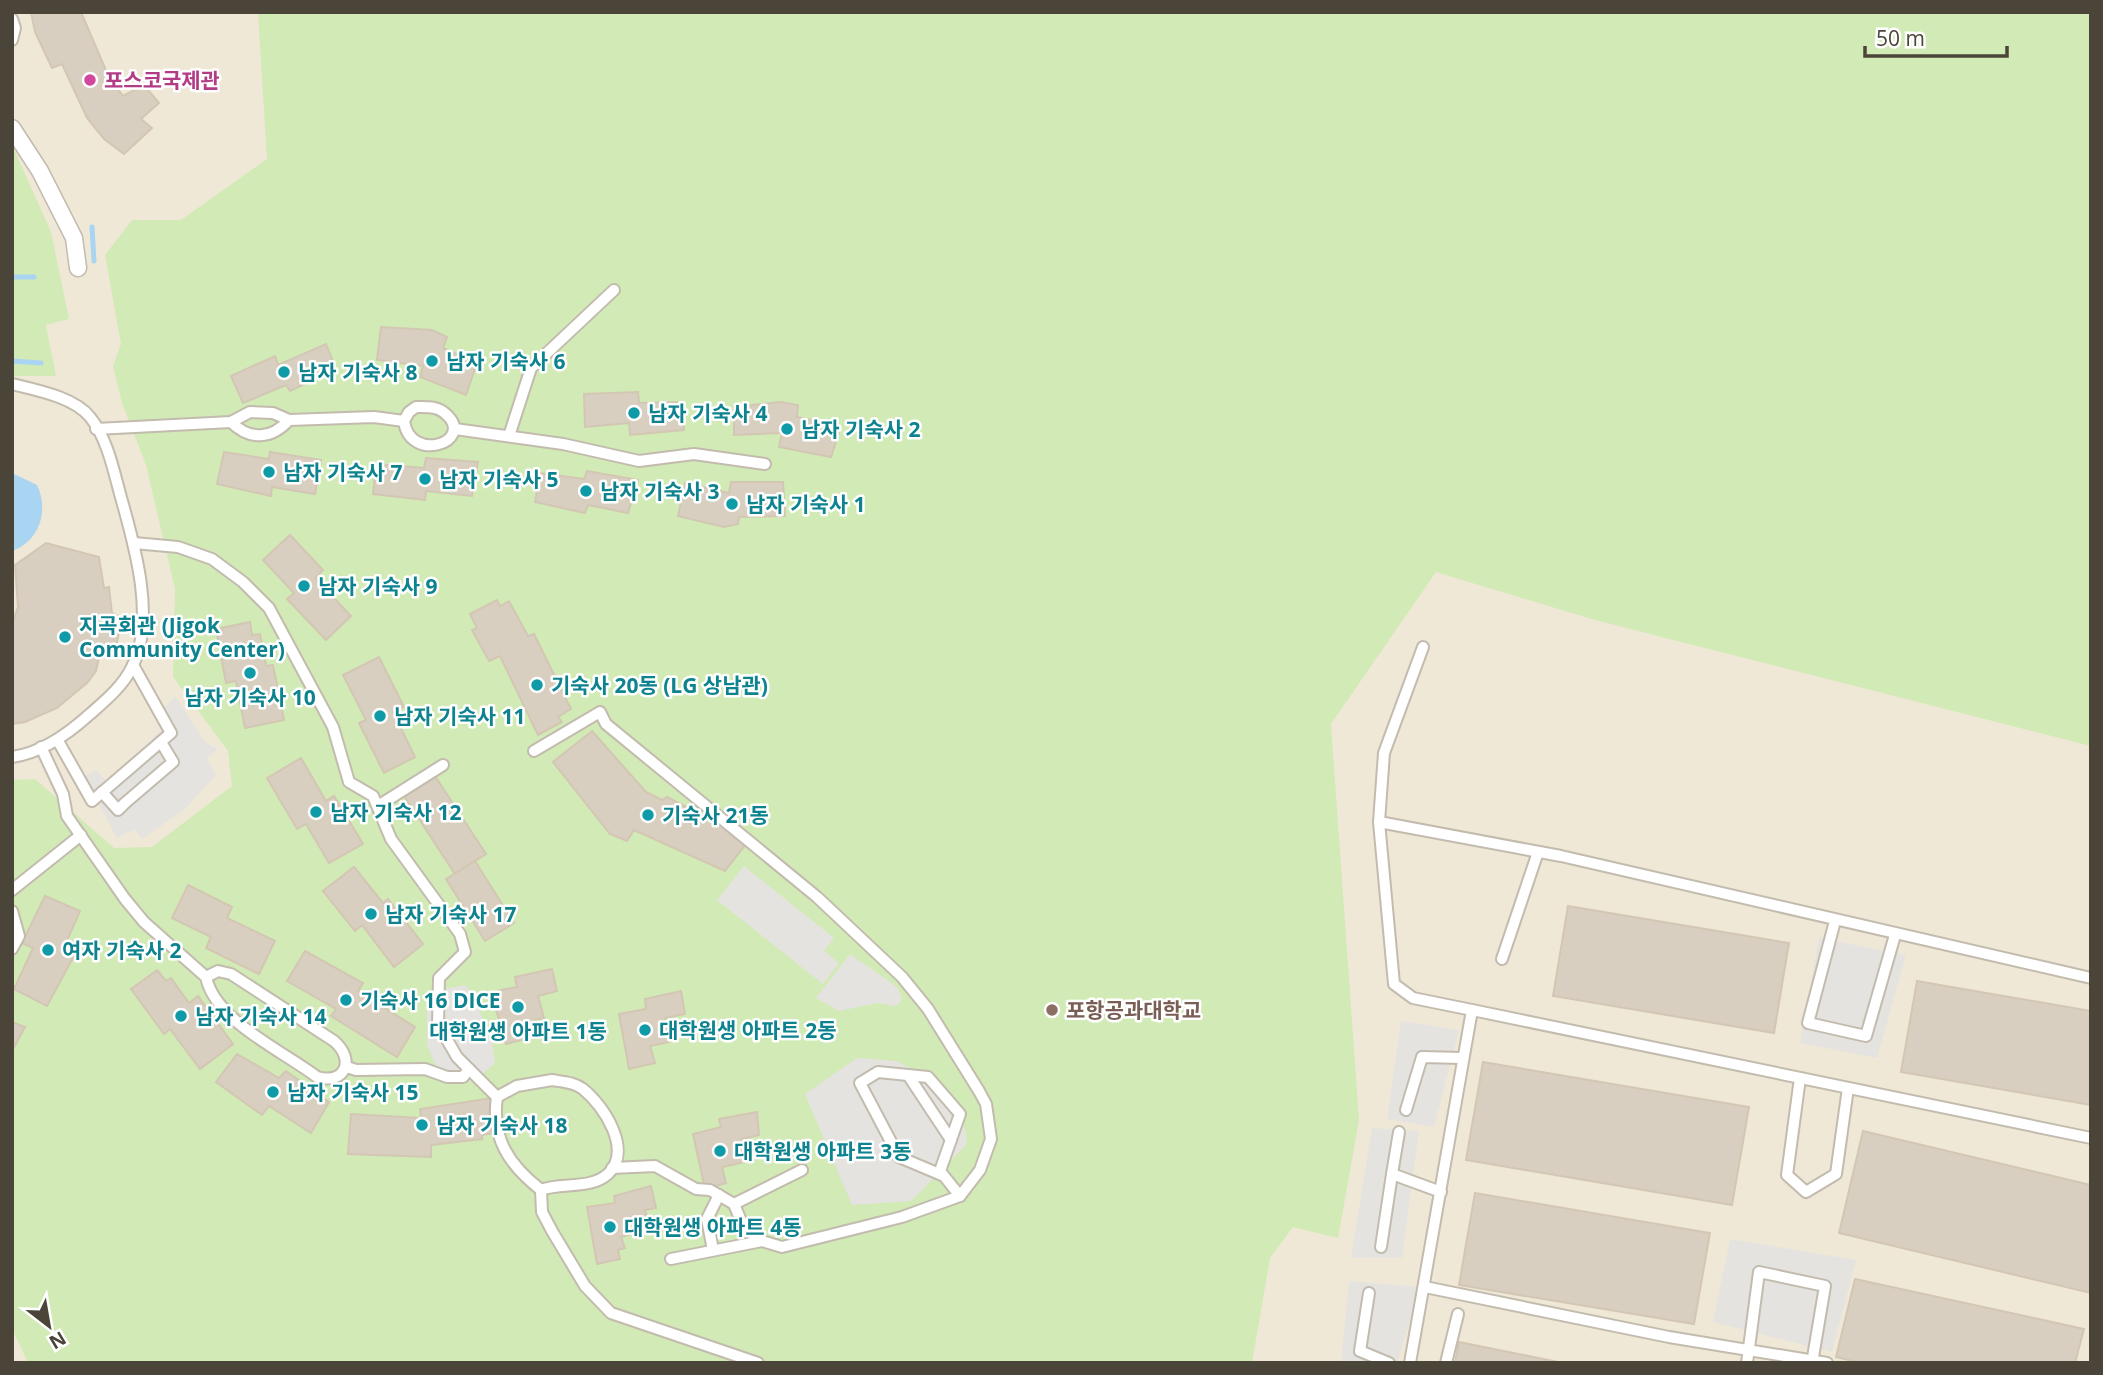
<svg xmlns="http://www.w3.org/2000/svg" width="2103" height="1375" font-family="'Open Sans','Noto Sans KR',sans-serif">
<rect width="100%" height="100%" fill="#f6f3ec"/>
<path fill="#efe8d6" d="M12 12H824L2091 658V1363H12Z"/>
<g fill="#d2eab5">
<path d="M258 12H2091V746L1595 620 1436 572 1331 724 1359 1120 1338 1238 1293 1227 1270 1258 1252 1363H28L12 1328V780L35 779 114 848 152 847 232 786 228 751 173 677 175 589 146 465 122 403 113 366 121 344 105 255 132 220H181L267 159Z"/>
<path d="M12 145 51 232 69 319 46 325 56 376H12Z"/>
</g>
<g fill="#e5e3e0">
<path d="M175 696 205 742 217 749 207 758 216 775 185 809 142 839 135 829 117 838 84 777 96 770 106 781 137 754 164 727 163 710Z"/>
<path d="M744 866 834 938 824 951 839 963 823 984 717 900Z"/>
<path d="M1819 938 1906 955 1877 1058 1800 1043Z"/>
<path d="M850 954 897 987 902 997 900 1003 895 1006 877 1003 839 1011 816 998Z"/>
<path d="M465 985 473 995 492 1042 495 1063 474 1081 443 1083 427 1045V1001L436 991Z"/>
<path d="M1401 1021 1459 1030 1434 1127 1387 1119Z"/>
<path d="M857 1058 896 1061 928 1077 963 1119 967 1144 911 1201 852 1205 805 1094Z"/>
<path d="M1372 1128 1419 1131 1402 1258H1351Z"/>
<path d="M1730 1239 1856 1260 1832 1352 1713 1322Z"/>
<path d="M1349 1281 1420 1287 1397 1363 1341 1362Z"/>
</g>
<path fill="#a9d4f2" d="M12 473 37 485C49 510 40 541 12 551Z"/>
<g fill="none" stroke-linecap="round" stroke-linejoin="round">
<g stroke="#a9d4f2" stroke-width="5">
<path d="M92 227 94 261"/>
<path d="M12 277H34"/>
<path d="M12 361 41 363"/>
</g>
</g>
<g fill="#d8cfc1" stroke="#d3c7b4" stroke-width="2">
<path d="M31 12H81L108 75 123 96 144 85 159 103 141 119 152 128 124 154 104 139 87 118 62 64 52 68 35 32Z"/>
<path d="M381 327 432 330 447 337 443 348 477 363 466 395 420 377 423 366 377 360Z"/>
<path d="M326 344 336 369 290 391 286 385 243 403 231 376 275 356 278 365Z"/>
<path d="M638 392 639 403 683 402 684 430 630 435 629 423 585 427 584 394Z"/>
<path d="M780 402 798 405 797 417 841 426 831 457 779 447 782 433 734 435V407Z"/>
<path d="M224 452 269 459 270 452 321 460 315 494 272 487 271 496 217 484Z"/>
<path d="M426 458 478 462 472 496 426 491 425 500 373 494 376 464 424 468Z"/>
<path d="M587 471 638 480 628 513 588 505 585 513 535 502 540 473 584 479Z"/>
<path d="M731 482H783L785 516 739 517 738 524 724 527 678 516 685 483 729 493Z"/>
<path d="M290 535 323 570 315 578 351 616 326 640 287 599 294 593 263 560Z"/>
<path d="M46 543 99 557 104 588 109 587 112 613 122 618 115 652 101 649 96 671 87 683 57 708 25 722 12 724V624L18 607 15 565Z"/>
<path d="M497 600 500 606 509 601 528 636 534 634 571 709 558 717 562 722 538 735 500 656 489 661 472 630 477 628 470 614Z"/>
<path d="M250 622 252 635 260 634 266 666 273 665 284 720 245 728 236 681 226 683 217 634 223 633 221 628Z"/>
<path d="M379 657 404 707 393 712 415 757 384 773 359 723 366 720 343 675Z"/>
<path d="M592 731 646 792 662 800 667 797 749 840 725 871 634 830 627 841 610 834 553 762Z"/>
<path d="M301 758 326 801 334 796 363 844 329 863 306 824 297 829 267 778Z"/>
<path d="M435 776 486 854 455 874 404 796Z"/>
<path d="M475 861 514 923 485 941 446 879Z"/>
<path d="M354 867 383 903 388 899 423 944 394 967 362 925 355 931 323 891Z"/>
<path d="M188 885 232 907 227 918 275 941 259 974 206 948 211 937 172 918Z"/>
<path d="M45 896 80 911 62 952 74 956 47 1006 14 989 33 948 22 943Z"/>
<path d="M1568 906 1789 943 1774 1033 1553 996Z"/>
<path d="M305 951 363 983 358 991 415 1027 397 1057 331 1016 336 1009 287 981Z"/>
<path d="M552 969 557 991 538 996 544 1018 521 1023 525 1039 506 1044 491 992 517 987 515 977Z"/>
<path d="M157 970 166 981 171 978 189 1003 198 996 233 1044 200 1069 170 1029 164 1034 131 989Z"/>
<path d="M1917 981 2091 1011V1105L1901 1072Z"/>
<path d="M681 991 685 1014 665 1018 669 1042 650 1046 655 1063 629 1069 619 1014 646 1009 645 999Z"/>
<path d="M12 1022 25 1027 12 1051Z"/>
<path d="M237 1054 279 1078 286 1071 329 1102 311 1133 269 1106 262 1115 216 1082Z"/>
<path d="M1483 1062 1749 1107 1732 1205 1466 1160Z"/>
<path d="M493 1098 495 1133 482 1135V1139L431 1145V1157L348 1154 351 1114 421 1118 420 1109Z"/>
<path d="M757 1112 759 1135 742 1139 745 1162 722 1167 726 1183 705 1189 693 1134 721 1127 719 1119Z"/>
<path d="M1863 1131 2091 1185V1293L1839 1233Z"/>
<path d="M651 1186 656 1208 645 1210 647 1217 629 1221 631 1234 621 1237 625 1248 618 1250 620 1259 597 1264 587 1207 615 1203 614 1196Z"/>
<path d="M1475 1193 1710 1233 1694 1324 1459 1285Z"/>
<path d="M1855 1279 2084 1329 2075 1363H1861L1836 1357Z"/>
<path d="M1459 1342 1563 1363H1455Z"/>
</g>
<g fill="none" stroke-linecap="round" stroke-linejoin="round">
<defs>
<g id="service">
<path d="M12 19 15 28 12 40"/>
<path d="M12 384C36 390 74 397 90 417 108 439 114 473 122 501 135 547 156 621 132 667 123 686 106 700 90 714 68 734 42 753 12 757"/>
<path d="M416 407C428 407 438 406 447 415 475 442 410 464 404 421L409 412Z"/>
<path d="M231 422C250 441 272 439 289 420"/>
<path d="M96 429 231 422 250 412 273 413 289 420 374 417 404 421"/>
<path d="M455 429 563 444 639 461 694 454 765 464"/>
<path d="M509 436 531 368 614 290"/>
<path d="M134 543 178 547 212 559 243 582 269 608 333 727 349 782 373 796 391 839 460 934 465 952 439 978 438 1024 457 1057 497 1097"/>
<path d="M1423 647 1384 753 1379 822 1394 984 1413 998 1472 1010"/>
<path d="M58 741 92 801 171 733 133 665"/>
<path d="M41 747 63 794 67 816 125 899 144 922 206 977 218 971 231 974 334 1041C356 1060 345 1085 317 1077 283 1051 215 1021 206 977"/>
<path d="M534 751 600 712 606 724 817 897 902 977 928 1009 979 1091 986 1104 991 1139 980 1170 960 1196 902 1217 782 1247 762 1241 744 1228 734 1204 710 1190 696 1189 655 1166 612 1168"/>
<path d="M102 792 118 810 125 803 173 762 161 742"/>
<path d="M378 806 443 765"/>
<path d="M1379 822 1561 856 2091 978"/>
<path d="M12 890 81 835"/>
<path d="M12 911 19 936 12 949"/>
<path d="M1835 921 1808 1023 1866 1036 1895 935"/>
<path d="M1502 959 1538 852"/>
<path d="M347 1067 356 1070 425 1069 447 1077H463L469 1069"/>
<path d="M908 1075 951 1140"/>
<path d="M1800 1078 1787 1175 1806 1192 1836 1174 1848 1088"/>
<path d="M552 1080C563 1082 574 1082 583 1089 604 1106 633 1150 608 1174 590 1190 561 1182 541 1190 509 1165 491 1138 497 1097L517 1086Z"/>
<path d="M1406 1110 1422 1057 1462 1058"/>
<path d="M1392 1174 1399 1132"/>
<path d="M944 1176 899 1157 860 1083 878 1072 928 1077 960 1114 940 1171 960 1196"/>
<path d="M541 1190 542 1212 552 1231 585 1286 611 1313 758 1363"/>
<path d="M734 1204 802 1170"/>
<path d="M1381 1247 1392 1174 1441 1192"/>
<path d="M713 1250 707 1219 719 1195"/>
<path d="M671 1259 762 1241"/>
<path d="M1425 1287 1669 1337 1827 1363"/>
<path d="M1369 1293 1360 1351 1389 1363"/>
<path d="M1410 1363 1472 1010 2091 1138"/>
<path d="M1446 1363 1458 1314"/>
<path d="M1747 1363 1759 1272 1825 1286 1812 1363"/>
</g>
<path id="pedestrian" d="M12 128 40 171 74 238 78 268"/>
</defs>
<use href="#service" stroke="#c2bbae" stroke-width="14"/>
<use href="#pedestrian" stroke="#c2bbae" stroke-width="19"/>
<use href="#service" stroke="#fff" stroke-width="10"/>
<use href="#pedestrian" stroke="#fff" stroke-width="16"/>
</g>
<circle fill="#d1479c" stroke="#fff" stroke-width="2.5" cx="90" cy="80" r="7"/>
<g fill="#0f9aa8" stroke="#fff" stroke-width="2.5">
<circle cx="432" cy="361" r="7"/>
<circle cx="284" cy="372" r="7"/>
<circle cx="634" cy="413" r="7"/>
<circle cx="787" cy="429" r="7"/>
<circle cx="269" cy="472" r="7"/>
<circle cx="425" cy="479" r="7"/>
<circle cx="586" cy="491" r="7"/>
<circle cx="732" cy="504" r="7"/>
<circle cx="304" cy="586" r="7"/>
<circle cx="65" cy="637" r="7"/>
<circle cx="250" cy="673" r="7"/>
<circle cx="537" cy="685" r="7"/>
<circle cx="380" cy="716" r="7"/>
<circle cx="316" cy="812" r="7"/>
<circle cx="648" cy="815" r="7"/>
<circle cx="371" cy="914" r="7"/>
<circle cx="48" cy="950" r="7"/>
<circle cx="346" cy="1000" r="7"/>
<circle cx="518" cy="1007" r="7"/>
<circle cx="181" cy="1016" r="7"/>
<circle cx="645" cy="1030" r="7"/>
<circle cx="273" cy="1092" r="7"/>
<circle cx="422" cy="1125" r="7"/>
<circle cx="720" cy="1151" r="7"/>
<circle cx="610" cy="1227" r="7"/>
</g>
<circle fill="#8d6e63" stroke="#fff" stroke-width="2.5" cx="1052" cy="1010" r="7"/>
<g text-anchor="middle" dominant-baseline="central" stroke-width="5" stroke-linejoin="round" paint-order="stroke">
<g font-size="21" font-weight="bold" fill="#b23c85" stroke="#fff" text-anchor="start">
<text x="104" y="80">포스코국제관</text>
</g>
<g font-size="21" font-weight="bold" fill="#0d838f" stroke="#fff" text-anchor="start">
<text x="446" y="361">남자 기숙사 6</text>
<text x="298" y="372">남자 기숙사 8</text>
<text x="648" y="413">남자 기숙사 4</text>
<text x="801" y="429">남자 기숙사 2</text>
<text x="283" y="472">남자 기숙사 7</text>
<text x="439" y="479">남자 기숙사 5</text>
<text x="600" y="491">남자 기숙사 3</text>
<text x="746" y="504">남자 기숙사 1</text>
<text x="318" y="586">남자 기숙사 9</text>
<text x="79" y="625">지곡회관 (Jigok<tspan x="79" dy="24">Community Center)</tspan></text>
<text x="551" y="685">기숙사 20동 (LG 상남관)</text>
<text x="250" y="697" text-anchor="middle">남자 기숙사 10</text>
<text x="394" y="716">남자 기숙사 11</text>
<text x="330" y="812">남자 기숙사 12</text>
<text x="662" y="815">기숙사 21동</text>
<text x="385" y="914">남자 기숙사 17</text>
<text x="62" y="950">여자 기숙사 2</text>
<text x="360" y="1000">기숙사 16 DICE</text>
<text x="195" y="1016">남자 기숙사 14</text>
<text x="659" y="1030">대학원생 아파트 2동</text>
<text x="518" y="1031" text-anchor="middle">대학원생 아파트 1동</text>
<text x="287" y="1092">남자 기숙사 15</text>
<text x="436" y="1125">남자 기숙사 18</text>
<text x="734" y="1151">대학원생 아파트 3동</text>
<text x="624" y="1227">대학원생 아파트 4동</text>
</g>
<g font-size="21" font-weight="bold" fill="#785e54" stroke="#fff" text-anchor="start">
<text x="1066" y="1010">포항공과대학교</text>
</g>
</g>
<rect width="2103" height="1375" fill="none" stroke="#4b4439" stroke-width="28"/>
<g transform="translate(49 1326) rotate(149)" stroke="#ffffff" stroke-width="5" paint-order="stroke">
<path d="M0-5L12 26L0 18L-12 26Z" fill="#4b4439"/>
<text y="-10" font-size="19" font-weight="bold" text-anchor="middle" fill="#4b4439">N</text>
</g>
<path d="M1865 46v10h142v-10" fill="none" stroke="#4b4439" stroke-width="3.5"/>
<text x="1876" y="46" font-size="21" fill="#4b4439" stroke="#ffffff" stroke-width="5" paint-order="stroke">50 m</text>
</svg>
